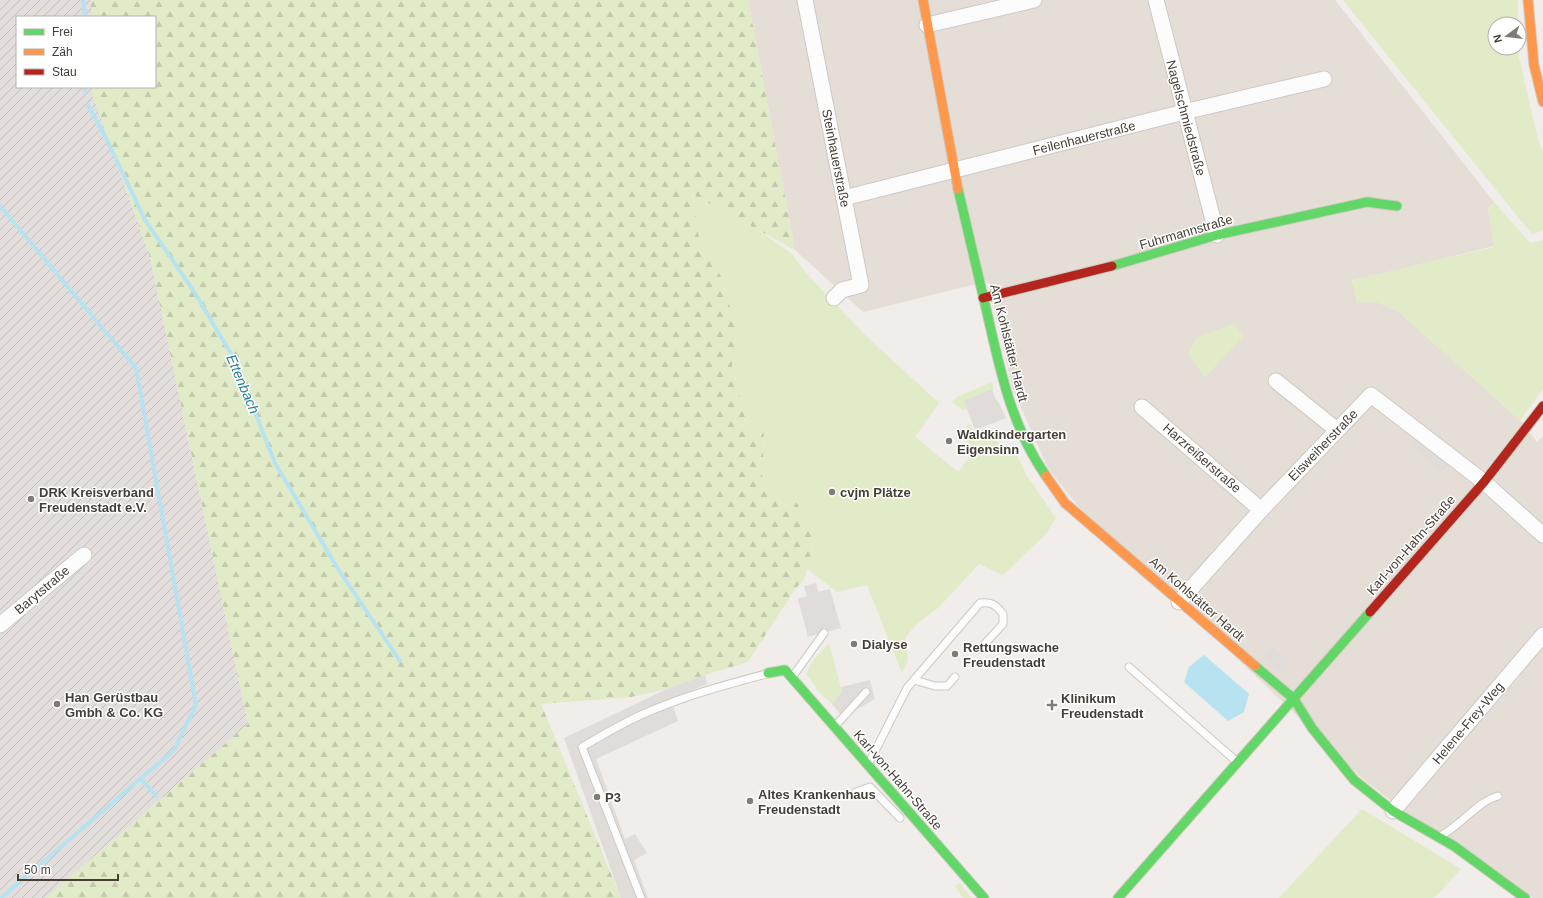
<svg xmlns="http://www.w3.org/2000/svg" width="1543" height="898" font-family="Helvetica,sans-serif">
<defs>
<pattern id="industrial-furrows" width="10" height="10" patternUnits="userSpaceOnUse"><rect width="10" height="10" fill="#e3dedb"/><path d="M-1 1l2-2M0 10L10 0M9 11l2-2" fill="none" stroke="#c4bfbd"/></pattern>
<pattern id="forest-firs" width="22" height="20" patternUnits="userSpaceOnUse"><rect width="22" height="20" fill="#e2ebc8"/><path d="M5 1l3.5 6h-7zM16 11l3.5 6h-7z" fill="#c3caac"/></pattern>
</defs>
<rect width="100%" height="100%" fill="#f0edea"/>
<path fill="#e5ded7" d="M748 0H1335L1494 202 1488 208 1494 246 1352 281 1358 302H1377L1399 312 1520 420 1537 442 1543 436V898H1533L1403 810 1363 779 1077 505 1048 468 1013 390 988 281 863 312 795 250Z"/>
<path fill="url(#industrial-furrows)" d="M0 0H91V17H17V87H92V93L150 257 248 724 46 898H0Z"/>
<g fill="#e2ebc8">
<path d="M1343 0H1518V24H1495V48H1519V57L1528 97 1538 139 1543 153V231L1532 234 1492 185Z"/>
<path d="M692 194 758 230 792 254 807 274 865 335 939 403 915 437 958 472 975 450 961 434 969 423 975 433 991 429 1005 455 1016 453 1027 476 1056 518 1046 534 1003 575 979 564 938 608 919 622 905 638 908 660 902 673 867 585 837 592 807 569 814 542 776 500 762 481 764 434 750 438 732 365 739 344 724 282 699 237Z"/>
<path d="M1494 202 1530 243 1543 240V389L1520 420 1399 312 1377 302 1357 303 1352 280 1494 247 1488 207Z"/>
<path d="M1233 324 1244 336 1205 377 1188 355 1196 338Z"/>
<path d="M992 382 994 389 964 401 967 409 963 410 952 402 957 397Z"/>
<path d="M829 643 842 692 832 704 818 691 806 673 812 662Z"/>
<path d="M1362 809 1461 869 1434 898H1279Z"/>
<path d="M960 883 972 898H963L955 886Z"/>
</g>
<path fill="url(#forest-firs)" d="M91 0H748L795 250 692 194 699 237 724 282 739 344 732 365 750 438 764 433 762 481 776 500 797 503 814 542 804 580 795 589 748 662 705 675 667 689 631 697 541 704 621 898H46L248 724 150 257 92 93V87H155V17H91Z"/>
<g fill="#dfdcd9">
<path d="M992 389 995 398 1000 405 1006 418 975 430 964 401Z"/>
<path d="M1419 438 1449 463 1442 471 1412 446Z"/>
<path d="M816 583 818 592 830 589 841 628 808 637 798 599 807 596 804 586Z"/>
<path d="M1272 646 1292 664 1283 674 1263 655Z"/>
<path d="M705 675 707 684 671 699 678 721 596 759 625 839 635 834 647 853 634 860 648 898H621L564 738 667 689Z"/>
<path d="M870 680 875 699 843 717 832 704 842 692 841 687Z"/>
</g>
<path fill="#b7e2f0" d="M1204 655 1249 694 1244 712 1228 721 1184 682 1189 667Z"/>
<g fill="none" stroke-linecap="round" stroke-linejoin="round">
<g stroke="#b7e2f0" stroke-width="4">
<path d="M83 0 85 17"/>
<path d="M85 91V87"/>
<path d="M88 105 106 138 145 220 193 290 233 357 275 463 338 569 400 661"/>
<path d="M0 206 136 368 196 705 174 750 1 898"/>
<path d="M141 779 156 796"/>
</g>
<defs>
<g id="lane">
<path d="M1129 667 1236 761"/>
<path d="M793 676 824 633"/>
<path d="M914 680 935 686H947L955 677"/>
<path d="M836 725 866 692"/>
<path d="M869 763 907 688 980 603C992 602 995 604 1003 614V624L980 649"/>
<path d="M856 792 870 787 900 818"/>
<path d="M1442 835C1462 824 1477 802 1498 796"/>
<path d="M641 898 582 747C601 736 621 724 641 715 681 697 724 685 766 674"/>
</g>
<g id="street">
<path d="M805 0 861 285 842 290 834 298"/>
<path d="M1156 0 1217 235"/>
<path d="M927 25 1034 0"/>
<path d="M844 198 1184 112 1324 79"/>
<path d="M1276 381 1337 430"/>
<path d="M1142 407 1261 510"/>
<path d="M1179 602 1261 510 1371 395 1484 482 1543 535"/>
<path d="M0 625 84 555"/>
<path d="M1393 811 1543 635"/>
</g>
<g id="fast">
<path d="M958 189C968 231 978 274 988 317 1001 374 1012 427 1046 476"/>
<path d="M1112 266 1217 235 1367 202 1397 206"/>
<path d="M1255 666 1294 699 1312 728 1354 780 1393 811 1454 846 1525 898"/>
<path d="M768 673 785 670 984 898"/>
<path d="M1118 898 1370 612"/>
</g>
<g id="slow">
<path d="M923 0 958 189"/>
<path d="M1528 0 1534 65 1543 102"/>
<path d="M1046 476 1065 503 1255 666"/>
</g>
<g id="jam">
<path d="M983 298 1112 266"/>
<path d="M1370 612 1484 482 1543 406"/>
</g>
</defs>
<use href="#lane" stroke="#cdc9c5" stroke-width="9"/>
<use href="#street" stroke="#cdc9c5" stroke-width="17"/>
<use href="#fast" stroke="#d1cac2" stroke-width="11"/>
<use href="#slow" stroke="#d1cac2" stroke-width="11"/>
<use href="#jam" stroke="#d1cac2" stroke-width="11"/>
<use href="#lane" stroke="#fdfcfc" stroke-width="7"/>
<use href="#street" stroke="#fdfcfc" stroke-width="15"/>
<use href="#fast" stroke="#63d668" stroke-width="9"/>
<use href="#slow" stroke="#ff974d" stroke-width="9"/>
<use href="#jam" stroke="#b3261e" stroke-width="9"/>
</g>
<g fill="#827b74" stroke="#fff" stroke-width="1.5">
<circle cx="949" cy="441" r="4"/>
<circle cx="832" cy="492" r="4"/>
<circle cx="31" cy="499" r="4"/>
<circle cx="854" cy="644" r="4"/>
<circle cx="955" cy="654" r="4"/>
<circle cx="57" cy="704" r="4"/>
<path d="M1050 699h4v4h4v4h-4v4h-4v-4h-4v-4h4z"/>
<circle cx="597" cy="797" r="4"/>
<circle cx="750" cy="801" r="4"/>
</g>
<g text-anchor="middle" dominant-baseline="central" stroke-width="3" stroke-linejoin="round" paint-order="stroke">
<g font-size="13" fill="#463d35" stroke="#fff">
<text transform="translate(1186 118) rotate(75)">Nagelschmiedstraße</text>
<text transform="translate(1084 138) rotate(-14)">Feilenhauerstraße</text>
<text transform="translate(836 158) rotate(79)">Steinhauerstraße</text>
<text transform="translate(1186 232) rotate(-16)">Fuhrmannstraße</text>
<text transform="translate(1009 343) rotate(76)">Am Kohlstätter Hardt</text>
<text transform="translate(1323 445) rotate(-46)">Eisweiherstraße</text>
<text transform="translate(1202 458) rotate(41)">Harzreißerstraße</text>
<text transform="translate(1411 545) rotate(-49)">Karl-von-Hahn-Straße</text>
<text transform="translate(42 590) rotate(-40)">Barytstraße</text>
<text transform="translate(1197 599) rotate(41)">Am Kohlstätter Hardt</text>
<text transform="translate(1468 723) rotate(-50)">Helene-Frey-Weg</text>
<text transform="translate(898 780) rotate(49)">Karl-von-Hahn-Straße</text>
</g>
<g font-size="13" font-weight="bold" fill="#463d35" stroke="#fff" text-anchor="start">
<text x="957" y="434">Waldkindergarten<tspan x="957" dy="15">Eigensinn</tspan></text>
<text x="39" y="492">DRK Kreisverband<tspan x="39" dy="15">Freudenstadt e.V.</tspan></text>
<text x="840" y="492">cvjm Plätze</text>
<text x="862" y="644">Dialyse</text>
<text x="963" y="647">Rettungswache<tspan x="963" dy="15">Freudenstadt</tspan></text>
<text x="65" y="697">Han Gerüstbau<tspan x="65" dy="15">Gmbh &amp; Co. KG</tspan></text>
<text x="1061" y="698">Klinikum<tspan x="1061" dy="15">Freudenstadt</tspan></text>
<text x="758" y="794">Altes Krankenhaus<tspan x="758" dy="15">Freudenstadt</tspan></text>
<text x="605" y="797">P3</text>
</g>
<g font-size="14" font-style="italic" fill="#267d9d" stroke="#fff">
<text transform="translate(243 384) rotate(67)">Ettenbach</text>
</g>
</g>
<rect x="16" y="16" width="140" height="72" fill="#ffffff" stroke="#b5b1ae"/>
<rect x="24" y="29" width="20" height="6" fill="#63d668" stroke="#b5b1ae"/>
<text x="52" y="36" font-size="12" fill="#463d35">Frei</text>
<rect x="24" y="49" width="20" height="6" fill="#ff974d" stroke="#b5b1ae"/>
<text x="52" y="56" font-size="12" fill="#463d35">Zäh</text>
<rect x="24" y="69" width="20" height="6" fill="#b3261e" stroke="#b5b1ae"/>
<text x="52" y="76" font-size="12" fill="#463d35">Stau</text>
<g transform="translate(1507 36) rotate(255)"><circle r="19" fill="#ffffff" stroke="#b5b1ae"/>
<path d="M0-3L7 15L0 10L-7 15Z" fill="#827b74"/>
<text y="-6" font-size="11" font-weight="bold" text-anchor="middle" fill="#463d35">N</text>
</g>
<path d="M18 874v6h100v-6" fill="none" stroke="#463d35" stroke-width="2"/>
<text x="24" y="874" font-size="12" fill="#463d35" stroke="#ffffff" stroke-width="3" paint-order="stroke">50 m</text>
</svg>
